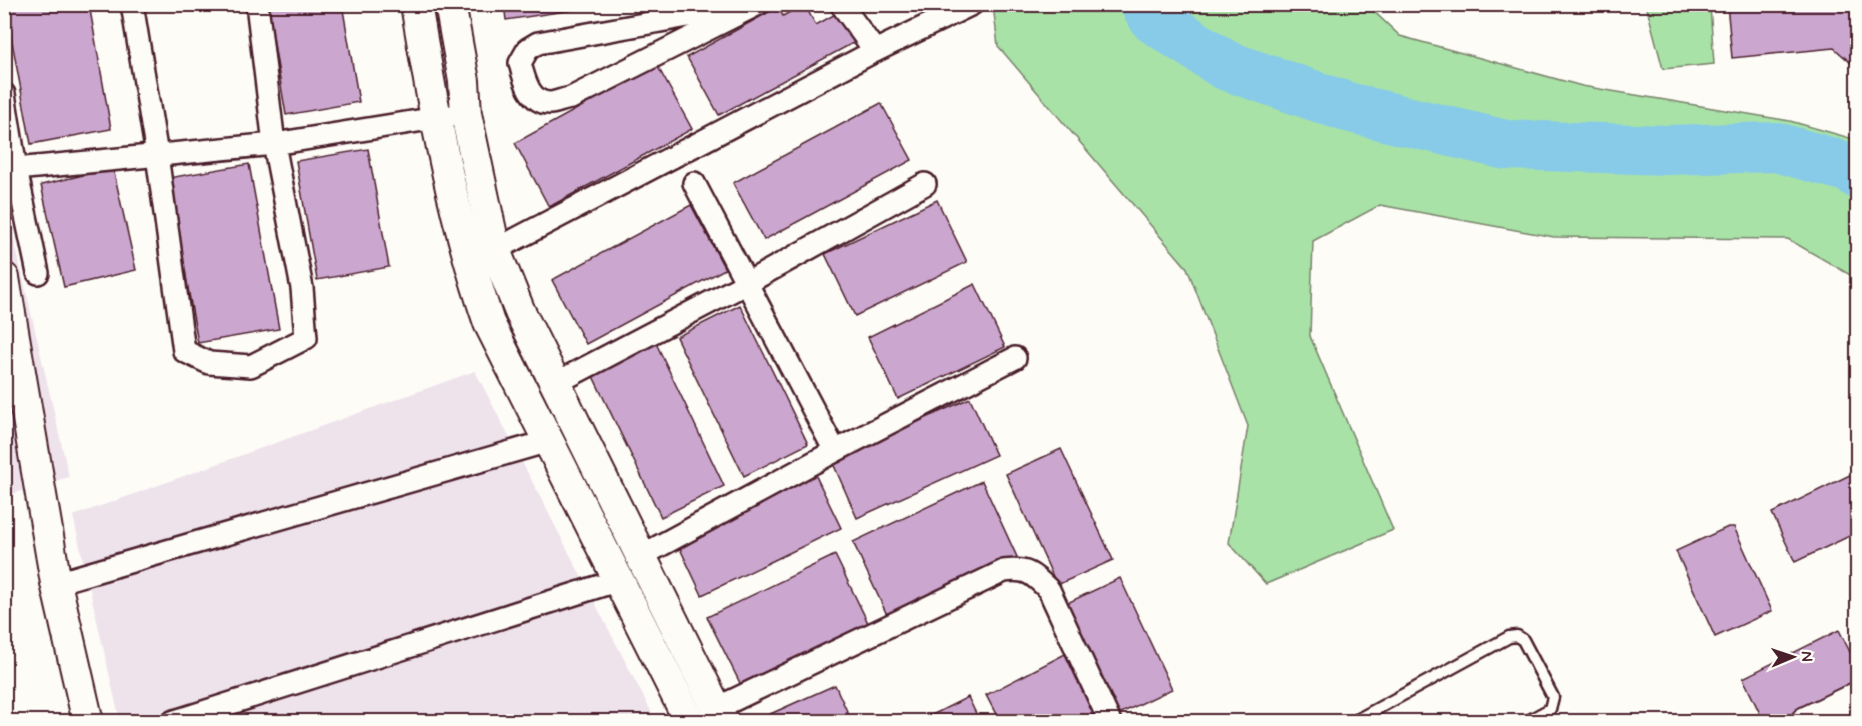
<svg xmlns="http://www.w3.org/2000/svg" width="1862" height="726" font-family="Mynerve,sans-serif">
<rect width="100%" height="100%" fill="#fdfcf7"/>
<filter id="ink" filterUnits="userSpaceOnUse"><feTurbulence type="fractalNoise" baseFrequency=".0167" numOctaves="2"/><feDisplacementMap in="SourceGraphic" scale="12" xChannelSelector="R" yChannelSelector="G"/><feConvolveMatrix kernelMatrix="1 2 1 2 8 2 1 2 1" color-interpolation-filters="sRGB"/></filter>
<g filter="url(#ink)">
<g fill="#eee2eb">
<path d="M4 196 69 477 5 496H4Z"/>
<path d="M475 371 656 721H120L73 516Z"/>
</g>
<g fill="#a8e2a7" stroke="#798069" stroke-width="1.5">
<path d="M993 5H1367L1400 36 1582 86 1790 121 1857 140V279L1788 239 1554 237 1380 205 1313 241 1310 336 1393 530 1266 584 1229 543 1248 426 1187 268 998 46Z"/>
<path d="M1646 5H1710L1714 64 1663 69Z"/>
</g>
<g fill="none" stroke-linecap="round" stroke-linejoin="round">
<path stroke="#87cbe8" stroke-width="50" d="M1145 4 1154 19 1225 65 1347 107 1506 145 1667 150 1776 147 1847 167 1858 174"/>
</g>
<g fill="#cba6ce" stroke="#4a1f2b" stroke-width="1.5">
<path d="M5 4H89L111 129 31 144Z"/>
<path d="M267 4H342L359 102 286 115Z"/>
<path d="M504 4H613L506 20Z"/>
<path d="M804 4 816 25 839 12 855 42 719 115 687 57 778 7 783 16Z"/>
<path d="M1727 4H1858V69L1834 48 1732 58Z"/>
<path d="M657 65 692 129 549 207 515 143Z"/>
<path d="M881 103 912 160 764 240 733 183Z"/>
<path d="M368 149 389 267 317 280 296 161Z"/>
<path d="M249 164 279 329 198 343 168 178Z"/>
<path d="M113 168 136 270 64 287 41 185Z"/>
<path d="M937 200 967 262 855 316 825 254Z"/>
<path d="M691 205 725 269 586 344 552 280Z"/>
<path d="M975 284 1005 347 898 399 868 337Z"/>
<path d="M740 305 808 444 744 476 676 337Z"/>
<path d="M655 341 724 486 661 517 591 372Z"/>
<path d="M970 398 996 455 857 518 832 461Z"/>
<path d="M1061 449 1113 560 1057 585 1006 474Z"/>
<path d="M1858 471V532L1795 562 1772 513Z"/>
<path d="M814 472 841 528 702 595 675 538Z"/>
<path d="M982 481 1017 557 888 617 853 542Z"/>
<path d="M1728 527H1734L1772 611 1715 637 1676 551Z"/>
<path d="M835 555 870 627 743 689 707 617Z"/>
<path d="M1120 578 1172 689 1117 715 1065 604Z"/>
<path d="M1839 630 1858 668V683L1779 722H1764L1743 678Z"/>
<path d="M1065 654 1099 722H1000L986 695Z"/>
<path d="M835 685 852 722H771L768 715Z"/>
<path d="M968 697 980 722H918Z"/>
</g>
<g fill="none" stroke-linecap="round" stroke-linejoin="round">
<defs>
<path id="lane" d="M1353 722 1509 637 1517 636 1523 640 1553 697 1550 709 1526 722"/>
<g id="street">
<path d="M132 4 157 155 184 351 209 363 251 366 306 338 302 288 274 144 257 4"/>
<path d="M755 4 538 43 528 49 520 63C524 79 530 104 551 103 557 102 564 99 571 98L758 4"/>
<path d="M841 4 875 51"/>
<path d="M4 94 16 169 274 144 449 116"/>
<path d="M16 169 38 273"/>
<path d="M694 183 835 451"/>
<path d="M495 250 875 51 972 4"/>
<path d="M556 383 747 283 925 184"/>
<path d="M641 556 835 451 1015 358"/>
<path d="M56 583 549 441"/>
<path d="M717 708 1004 571C1027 568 1033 574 1049 590L1110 722"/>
<path d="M172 722 619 580"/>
</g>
<g id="secondary">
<path d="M416 4C434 114 453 218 489 323L690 722"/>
<path d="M450 4 464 81 466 114 495 250 520 312 723 722"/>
<path d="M4 278 56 583 88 722"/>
<path d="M1806 722 1858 697"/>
</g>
</defs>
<use href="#lane" stroke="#4a1f2b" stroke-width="15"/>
<use href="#street" stroke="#4a1f2b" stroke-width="26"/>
<use href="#secondary" stroke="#4a1f2b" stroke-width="34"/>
<use href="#lane" stroke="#fdfcf7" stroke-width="10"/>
<use href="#street" stroke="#fdfcf7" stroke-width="21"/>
<use href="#secondary" stroke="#fdfcf7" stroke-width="30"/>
</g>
</g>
<rect width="1862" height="726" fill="none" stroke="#fdfcf7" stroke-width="24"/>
<rect x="12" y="12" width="1838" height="702" fill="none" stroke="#4a1f2b" stroke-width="2" filter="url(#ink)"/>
<g transform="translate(1793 657) rotate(88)" stroke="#fdfcf7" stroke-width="4.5" paint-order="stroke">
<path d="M0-4.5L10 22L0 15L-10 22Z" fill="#4a1f2b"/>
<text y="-9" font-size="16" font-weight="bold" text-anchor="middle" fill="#4a1f2b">N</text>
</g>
</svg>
